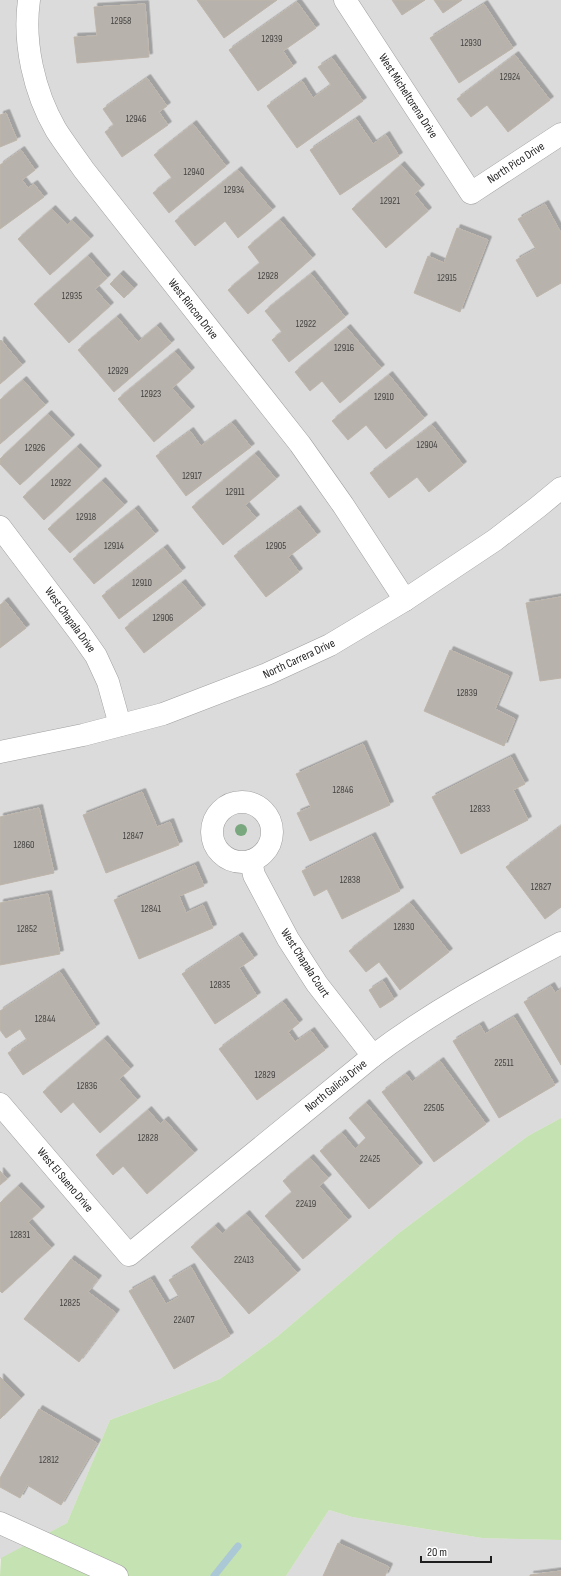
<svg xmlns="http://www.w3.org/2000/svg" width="561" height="1576" font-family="'Sofia Sans Condensed',sans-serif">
<defs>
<filter id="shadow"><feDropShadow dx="3.5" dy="-3.5" stdDeviation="0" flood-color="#0004"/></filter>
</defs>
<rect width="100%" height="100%" fill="#eeece6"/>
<g fill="#dcdbdb">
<path d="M0 0H561V1118L528 1136 399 1233 278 1336 220 1379 110 1420 67 1523 0 1559Z"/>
<path d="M329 1510 352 1517 482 1538 561 1540V1576H286Z"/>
</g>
<path fill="#c5e2b2" d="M561 1118V1540L482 1538 352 1517 329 1510 286 1576H0L1 1558 67 1523 110 1420 220 1379 278 1336 399 1233 528 1136Z"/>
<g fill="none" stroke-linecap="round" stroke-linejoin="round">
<path stroke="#abc8d6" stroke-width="7" d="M214 1576 238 1546"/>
</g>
<g fill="#b7b2ac" stroke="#beb5aa" filter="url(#shadow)">
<path d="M197 0H277L224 38Z"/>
<path d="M392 0H425L402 15Z"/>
<path d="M434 0H462L443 13Z"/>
<path d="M297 2 316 28 283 51 293 66 258 91 229 50Z"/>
<path d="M145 4 149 57 77 63 74 37 97 36 94 7Z"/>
<path d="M484 4 513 48 459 83 430 38Z"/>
<path d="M515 55 550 100 508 132 487 105 471 117 457 99Z"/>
<path d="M332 58 363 101 297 148 267 106 302 81 313 98 331 85 318 67Z"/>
<path d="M147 78 167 106 159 112 168 125 122 157 105 132 114 125 103 109Z"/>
<path d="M6 113 17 140 0 147V115Z"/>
<path d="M356 119 373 144 386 135 399 156 340 195 310 150Z"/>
<path d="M193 124 226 166 169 213 153 193 172 178 154 155Z"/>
<path d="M21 150 35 170 22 180 28 188 34 184 44 197 0 229V165Z"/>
<path d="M401 165 421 188 414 194 428 211 386 248 352 209Z"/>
<path d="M238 170 272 210 238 238 225 221 195 246 175 221Z"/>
<path d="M545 204 561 233V283L537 297 516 260 536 249 518 219Z"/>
<path d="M52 209 67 225 72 220 90 239 50 275 18 239Z"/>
<path d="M280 220 312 258 248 314 228 290 260 263 248 247Z"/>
<path d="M457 228 488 240 460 312 414 293 428 256 444 263Z"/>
<path d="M88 256 107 278 95 289 110 306 69 343 34 304Z"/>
<path d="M120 274 134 288 124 298 110 284Z"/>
<path d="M311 274 345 317 289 362 272 340 282 332 265 311Z"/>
<path d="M117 317 138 342 157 326 171 343 114 392 78 350Z"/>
<path d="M347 328 381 368 340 403 322 381 310 391 295 372Z"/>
<path d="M1 340 22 365 0 384V341Z"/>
<path d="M175 352 191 371 172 388 191 410 154 442 118 399Z"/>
<path d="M389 375 424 418 386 449 366 425 348 440 332 421Z"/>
<path d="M23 380 45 405 0 444V400Z"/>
<path d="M48 414 71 438 20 485 0 464V459Z"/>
<path d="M232 423 251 447 186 496 156 456 190 431 201 446Z"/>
<path d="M432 425 463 465 429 492 417 477 389 498 370 473Z"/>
<path d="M77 447 98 469 44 520 23 497Z"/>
<path d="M255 454 276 479 245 505 256 518 223 545 192 507Z"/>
<path d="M102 481 124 505 70 553 48 529Z"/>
<path d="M135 509 155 534 94 584 73 559Z"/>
<path d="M297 509 317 535 288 557 299 572 266 597 234 556Z"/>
<path d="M164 548 182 571 119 619 102 596Z"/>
<path d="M182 583 202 608 144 653 125 628Z"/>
<path d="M561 597V678L540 681 526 603Z"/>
<path d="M5 601 26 628 0 648V605Z"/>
<path d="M450 650 509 676 495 709 515 719 504 746 424 711Z"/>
<path d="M363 744 390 805 310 841 297 813 311 807 296 774Z"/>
<path d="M511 757 525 784 513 790 528 820 461 854 432 797Z"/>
<path d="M142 792 157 827 170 822 179 845 106 873 83 815Z"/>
<path d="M39 808 54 873 0 885V817Z"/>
<path d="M561 826V907L545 919 506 867Z"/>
<path d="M372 836 400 891 342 919 327 889 314 896 302 871Z"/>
<path d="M195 865 204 886 179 896 186 913 203 905 213 928 139 959 114 900Z"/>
<path d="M48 894 60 954 0 965V903Z"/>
<path d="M410 903 449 952 400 990 379 962 366 972 349 951Z"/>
<path d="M239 936 254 958 239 968 257 996 215 1024 182 974Z"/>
<path d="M60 972 96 1027 23 1075 8 1053 27 1040 20 1029 6 1038 0 1030V1011Z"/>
<path d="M383 981 394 999 380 1008 369 990Z"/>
<path d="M551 986 555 993 561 989V1065L524 1002Z"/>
<path d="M283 1002 299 1023 288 1032 295 1042 311 1031 325 1050 257 1100 219 1049Z"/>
<path d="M514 1017 555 1085 499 1118 453 1041 480 1025 485 1034Z"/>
<path d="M104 1039 130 1069 119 1079 137 1100 100 1133 73 1102 61 1113 43 1092Z"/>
<path d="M440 1061 486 1124 434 1162 382 1092 406 1074 412 1082Z"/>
<path d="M366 1103 419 1166 369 1209 320 1151 342 1133 355 1149 366 1138 349 1118Z"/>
<path d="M148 1110 160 1124 165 1120 194 1153 147 1194 123 1166 113 1175 96 1155Z"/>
<path d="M310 1158 328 1178 319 1186 348 1220 303 1259 265 1216 292 1192 283 1181Z"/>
<path d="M0 1171 7 1179 0 1185Z"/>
<path d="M18 1186 41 1210 28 1222 51 1248 2 1293 0 1291V1203Z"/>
<path d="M246 1214 297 1273 249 1314 191 1247 215 1226 222 1234Z"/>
<path d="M71 1259 98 1279 88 1292 116 1313 79 1362 24 1319Z"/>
<path d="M191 1267 230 1336 174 1369 129 1291 151 1279 166 1304 179 1297 169 1280Z"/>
<path d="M0 1377 21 1398 0 1419Z"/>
<path d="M39 1409 97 1443 61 1505 27 1485 20 1498 0 1487V1478Z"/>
<path d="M338 1543 389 1567 385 1576H323Z"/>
<path d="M561 1571V1576H530V1575Z"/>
</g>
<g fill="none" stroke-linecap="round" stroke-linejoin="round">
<defs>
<g id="minor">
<path d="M29 0C23 43 34 92 56 130 65 144 75 157 84 170L300 444 343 505 405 600"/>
<path d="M345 0 471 193 561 134"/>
<path d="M0 527 80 633 96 656 108 682 120 725"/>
<path d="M0 752 83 735 163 714 267 674 330 645 405 600 495 540 538 507 561 488"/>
<circle cx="242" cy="832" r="30"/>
<path d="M251 861 254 875 288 939 317 984 373 1056"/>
<path d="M0 1104 129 1255 373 1056C431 1012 496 977 561 943"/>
<path d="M0 1523 117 1576"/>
</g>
</defs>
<use href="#minor" stroke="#9f9f9f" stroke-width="23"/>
<use href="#minor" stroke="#fff" stroke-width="22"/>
</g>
<circle fill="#79a77e" cx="241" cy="830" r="6"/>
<g text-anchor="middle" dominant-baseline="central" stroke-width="3" stroke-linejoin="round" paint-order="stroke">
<g font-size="10" fill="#444342">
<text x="121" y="21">12958</text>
<text x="272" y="39">12939</text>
<text x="471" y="43">12930</text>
<text x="510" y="77">12924</text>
<text x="136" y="119">12946</text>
<text x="194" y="172">12940</text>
<text x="234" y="190">12934</text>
<text x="390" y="201">12921</text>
<text x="268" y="276">12928</text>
<text x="447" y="278">12915</text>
<text x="72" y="296">12935</text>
<text x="306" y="324">12922</text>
<text x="344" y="348">12916</text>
<text x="118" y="371">12929</text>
<text x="151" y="394">12923</text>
<text x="384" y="397">12910</text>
<text x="427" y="445">12904</text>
<text x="35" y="448">12926</text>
<text x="192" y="476">12917</text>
<text x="61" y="483">12922</text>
<text x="235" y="492">12911</text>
<text x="86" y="517">12918</text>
<text x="114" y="546">12914</text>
<text x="276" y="546">12905</text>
<text x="142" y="583">12910</text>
<text x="163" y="618">12906</text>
<text x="467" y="693">12839</text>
<text x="343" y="790">12846</text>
<text x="480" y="809">12833</text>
<text x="133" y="836">12847</text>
<text x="24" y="845">12860</text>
<text x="350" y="880">12838</text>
<text x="541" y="887">12827</text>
<text x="151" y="909">12841</text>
<text x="404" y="927">12830</text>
<text x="27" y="929">12852</text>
<text x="220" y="985">12835</text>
<text x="45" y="1019">12844</text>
<text x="504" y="1063">22511</text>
<text x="265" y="1075">12829</text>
<text x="87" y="1086">12836</text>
<text x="434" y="1108">22505</text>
<text x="148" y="1138">12828</text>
<text x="370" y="1159">22425</text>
<text x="306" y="1204">22419</text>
<text x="20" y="1235">12831</text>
<text x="244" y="1260">22413</text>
<text x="70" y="1303">12825</text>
<text x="184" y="1320">22407</text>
<text x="49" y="1460">12812</text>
</g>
<g font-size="12" fill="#1e1e1e" stroke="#fff">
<text transform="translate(408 96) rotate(57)">West Micheltorena Drive</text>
<text transform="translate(516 163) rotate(-33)">North Pico Drive</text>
<text transform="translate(193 309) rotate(52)">West Rincon Drive</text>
<text transform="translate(70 620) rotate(54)">West Chapala Drive</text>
<text transform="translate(299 659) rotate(-25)">North Carrera Drive</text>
<text transform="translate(305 963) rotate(57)">West Chapala Court</text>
<text transform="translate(336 1086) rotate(-39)">North Galicia Drive</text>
<text transform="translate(65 1180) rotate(50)">West El Sueno Drive</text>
</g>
</g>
<path d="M421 1556v6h70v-6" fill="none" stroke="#1e1e1e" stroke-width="2"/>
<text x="427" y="1556" font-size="12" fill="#1e1e1e" stroke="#ffffff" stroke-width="3" paint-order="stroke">20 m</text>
</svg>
